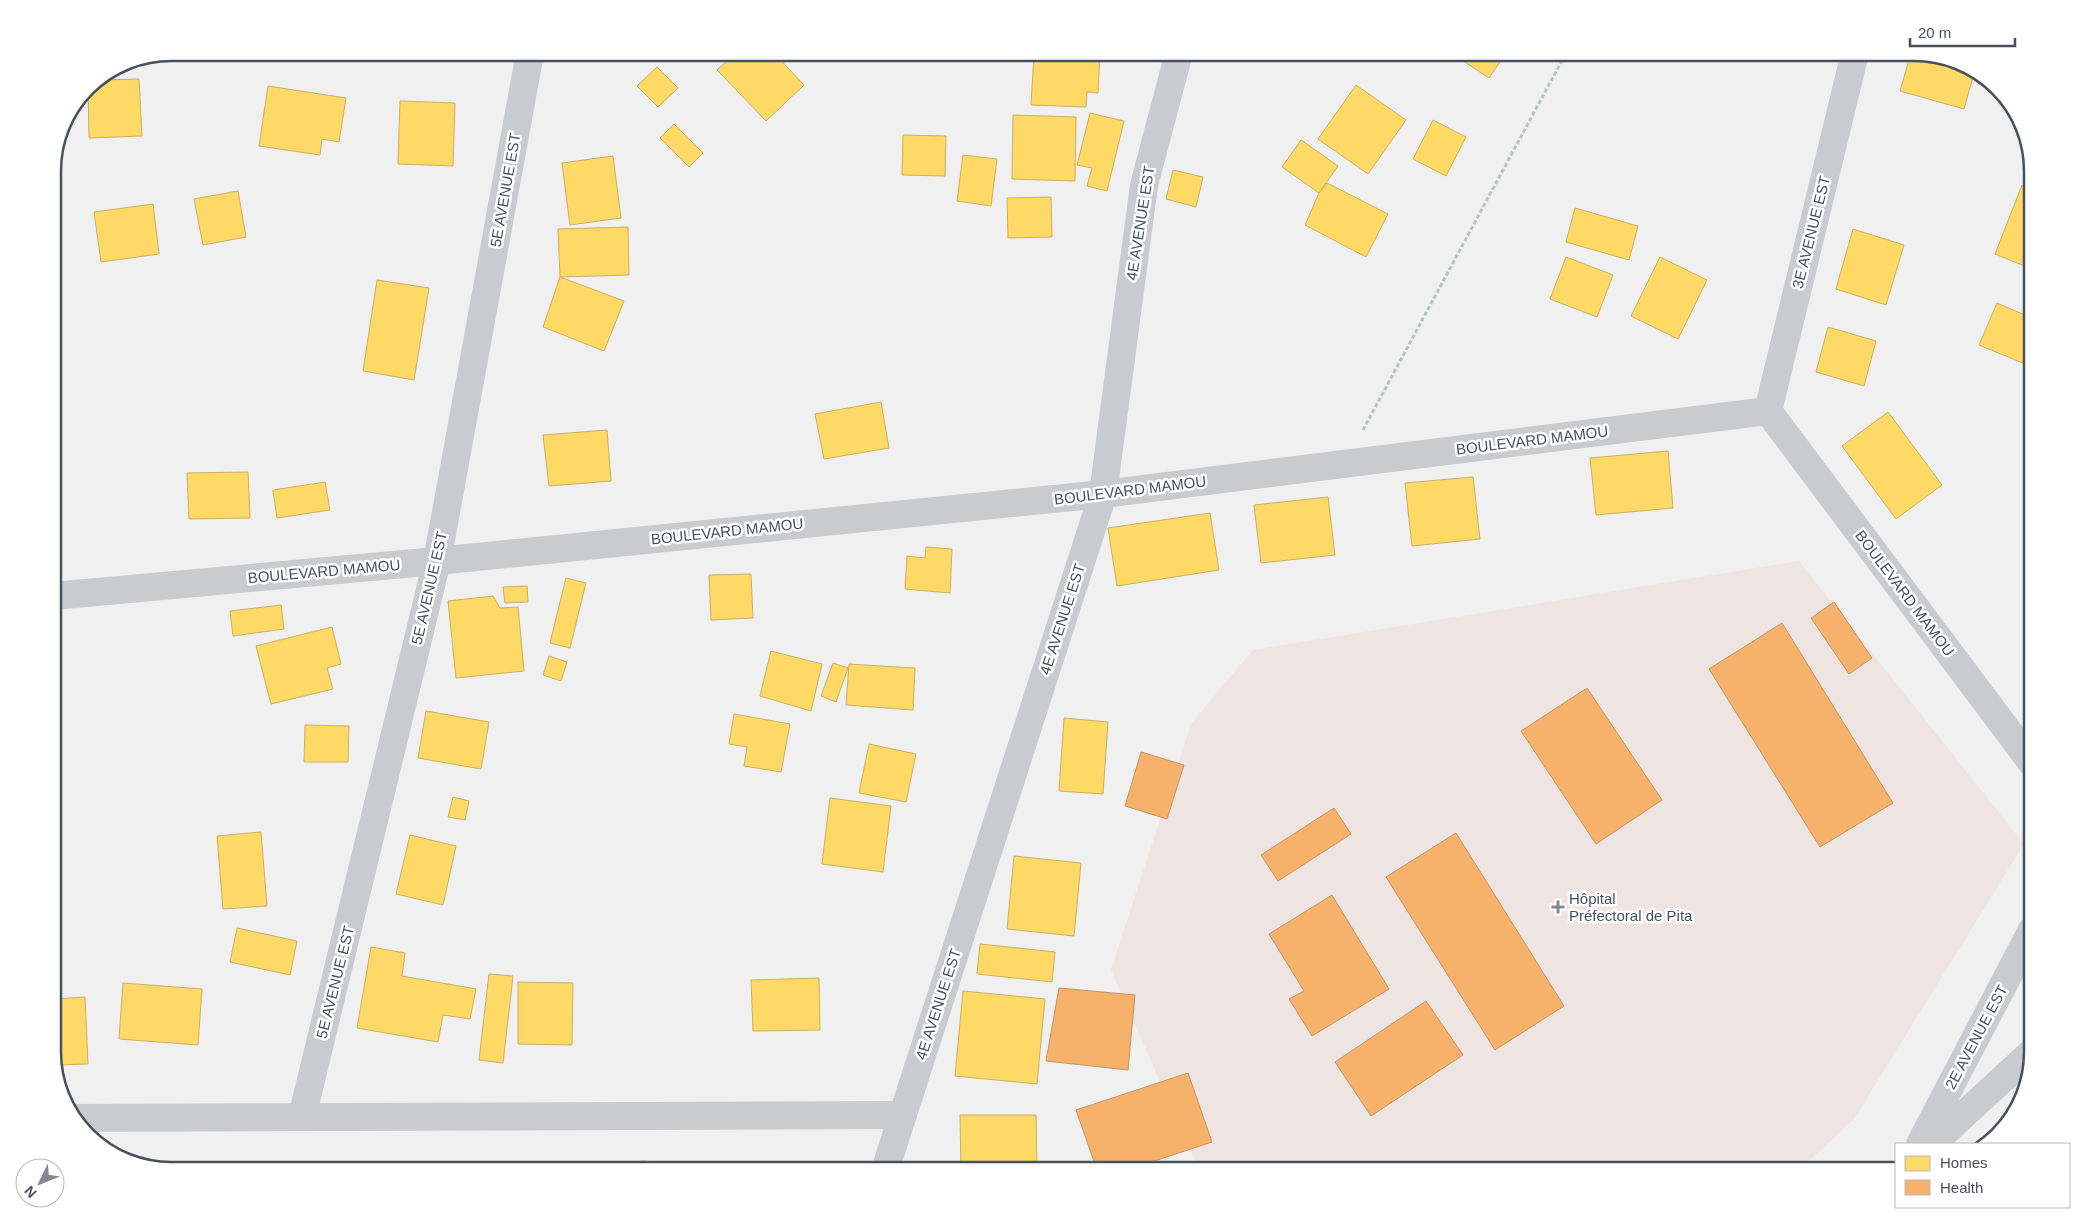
<svg xmlns="http://www.w3.org/2000/svg" width="2085" height="1223" font-family="Arial,sans-serif">
<rect width="100%" height="100%" fill="#f0f0f0"/>
<path fill="#eee4e2" d="M1799 561 2024 844 1854 1119 1799 1170H1199L1111 970 1191 724 1253 650Z"/>
<g fill="#ffd966" stroke="#c8b063">
<path d="M307 53H360V55L307 59Z"/>
<path d="M736 53H774L804 85 766 121 717 70Z"/>
<path d="M1034 53H1100L1098 93 1087 92 1086 107 1031 105Z"/>
<path d="M1451 53H1506L1489 78Z"/>
<path d="M1911 53 1975 70 1964 109 1900 91Z"/>
<path d="M657 67 678 88 658 107 637 86Z"/>
<path d="M139 79 142 136 89 138 88 87 98 80Z"/>
<path d="M1356 85 1406 120 1368 174 1318 139Z"/>
<path d="M268 86 346 98 339 142 322 139 320 155 259 146Z"/>
<path d="M400 101 455 103 453 166 398 164Z"/>
<path d="M1090 113 1124 121 1107 191 1087 186 1092 168 1077 165Z"/>
<path d="M1013 115 1076 117 1075 181 1012 179Z"/>
<path d="M1433 120 1466 137 1446 176 1413 159Z"/>
<path d="M674 124 703 153 689 167 660 138Z"/>
<path d="M903 135 946 136 945 176 902 175Z"/>
<path d="M1301 140 1338 166 1319 193 1282 167Z"/>
<path d="M963 155 997 159 991 206 957 201Z"/>
<path d="M613 156 621 218 570 225 562 163Z"/>
<path d="M1173 170 1203 177 1196 207 1166 199Z"/>
<path d="M1327 183 1388 214 1366 257 1305 225 1319 193Z"/>
<path d="M2022 185 2032 189V269L1995 254Z"/>
<path d="M238 191 246 237 203 245 194 199Z"/>
<path d="M1051 197 1052 237 1008 238 1007 198Z"/>
<path d="M153 204 159 254 101 262 94 212Z"/>
<path d="M1575 208 1638 226 1629 260 1566 242Z"/>
<path d="M628 227 629 275 560 277 558 229Z"/>
<path d="M1853 229 1904 245 1886 305 1836 289Z"/>
<path d="M1566 257 1613 275 1597 317 1550 299Z"/>
<path d="M1660 257 1707 280 1678 339 1631 316Z"/>
<path d="M560 277 624 301 604 351 543 327Z"/>
<path d="M377 280 429 288 414 380 363 371Z"/>
<path d="M1997 303 2032 318V361L2030 366 1979 345Z"/>
<path d="M1828 327 1876 341 1864 386 1816 372Z"/>
<path d="M881 402 889 448 824 459 815 414Z"/>
<path d="M1888 412 1942 485 1896 519 1842 446Z"/>
<path d="M607 430 611 481 549 486 543 435Z"/>
<path d="M1668 451 1673 508 1596 515 1590 458Z"/>
<path d="M248 472 250 518 189 519 187 473Z"/>
<path d="M1473 477 1480 539 1412 546 1405 483Z"/>
<path d="M325 482 330 510 277 518 273 490Z"/>
<path d="M1328 497 1335 555 1261 563 1254 505Z"/>
<path d="M1210 513 1219 570 1117 586 1108 528Z"/>
<path d="M926 547 952 549 950 593 905 589 907 556 925 558Z"/>
<path d="M751 574 753 618 711 620 709 575Z"/>
<path d="M566 578 586 583 570 648 550 643Z"/>
<path d="M527 586 528 602 505 603 503 587Z"/>
<path d="M493 596 500 608 518 607 524 671 456 678 448 601Z"/>
<path d="M281 605 284 629 233 636 230 611Z"/>
<path d="M332 627 341 664 327 668 333 689 271 704 256 646Z"/>
<path d="M771 651 822 664 811 711 760 696Z"/>
<path d="M549 656 567 662 561 681 543 675Z"/>
<path d="M833 663 848 668 836 702 821 696Z"/>
<path d="M849 664 915 668 913 710 846 705Z"/>
<path d="M426 711 489 722 481 769 418 758Z"/>
<path d="M734 714 790 724 781 772 744 766 747 747 729 744Z"/>
<path d="M1064 718 1108 722 1103 794 1059 791Z"/>
<path d="M305 725 349 726 348 762H304Z"/>
<path d="M869 744 916 754 906 802 859 793Z"/>
<path d="M453 797 469 801 465 820 448 817Z"/>
<path d="M830 798 891 806 883 872 822 864Z"/>
<path d="M261 832 267 906 223 909 217 836Z"/>
<path d="M410 835 456 846 443 905 396 894Z"/>
<path d="M1014 856 1081 863 1074 936 1007 929Z"/>
<path d="M237 928 297 941 290 975 230 962Z"/>
<path d="M980 944 1055 952 1052 982 977 974Z"/>
<path d="M371 947 405 953 402 976 476 989 470 1019 443 1015 438 1042 357 1028Z"/>
<path d="M489 974 513 976 503 1063 479 1060Z"/>
<path d="M819 978 820 1030 753 1031 751 980Z"/>
<path d="M518 982 573 983 572 1045 518 1044Z"/>
<path d="M123 983 202 989 198 1045 119 1039Z"/>
<path d="M963 991 1045 999 1037 1084 955 1076Z"/>
<path d="M85 997 88 1064 55 1065 53 1059V999Z"/>
<path d="M960 1115H1036L1037 1170H961Z"/>
<path d="M646 1161V1170H596V1164Z"/>
<path d="M372 1163V1170H328V1165Z"/>
</g>
<g fill="#f6b26b" stroke="#c29566">
<path d="M1834 602 1872 658 1849 674 1811 618Z"/>
<path d="M1782 623 1893 803 1820 847 1709 669Z"/>
<path d="M1587 688 1662 800 1596 844 1521 731Z"/>
<path d="M1141 752 1184 765 1167 819 1125 806Z"/>
<path d="M1334 808 1351 834 1278 881 1261 855Z"/>
<path d="M1456 833 1564 1006 1495 1050 1386 877Z"/>
<path d="M1332 895 1389 989 1312 1036 1289 999 1304 991 1269 934Z"/>
<path d="M1059 988 1135 995 1128 1070 1046 1061Z"/>
<path d="M1426 1001 1463 1055 1371 1116 1335 1062Z"/>
<path d="M1188 1073 1212 1142 1127 1170H1097L1076 1110Z"/>
</g>
<g fill="none" stroke-linecap="round" stroke-linejoin="round">
<path stroke="#b8c3c0" stroke-width="3" stroke-dasharray="4 2.5" stroke-linecap="butt" d="M1363 430 1566 53"/>
<g stroke="#cacbce" stroke-width="28">
<path d="M1768 411 1855 53"/>
<path d="M53 596 437 561 1103 494 1768 411 2032 763"/>
<path d="M302 1117 437 561 530 53"/>
<path d="M73 1118 903 1115"/>
<path d="M1920 1144 2032 930"/>
<path d="M1932 1144 2032 1052"/>
<path d="M885 1170 1103 494 1144 185 1179 53"/>
</g>
</g>
<path fill="#83898f" stroke="#fff" stroke-width="2" d="M1555.5 899.5h5v5h5v5h-5v5h-5v-5h-5v-5h5z"/>
<g text-anchor="middle" dominant-baseline="central" stroke-width="5" stroke-linejoin="round" paint-order="stroke">
<g font-size="15" fill="#48515b" stroke="#fff">
<text transform="translate(505 190) rotate(-80)">5E AVENUE EST</text>
<text transform="translate(1140 223) rotate(-81)">4E AVENUE EST</text>
<text transform="translate(1811 232) rotate(-76)">3E AVENUE EST</text>
<text transform="translate(1532 440) rotate(-7)">BOULEVARD MAMOU</text>
<text transform="translate(1130 490) rotate(-7)">BOULEVARD MAMOU</text>
<text transform="translate(727 531) rotate(-6)">BOULEVARD MAMOU</text>
<text transform="translate(324 571) rotate(-5)">BOULEVARD MAMOU</text>
<text transform="translate(429 588) rotate(-77)">5E AVENUE EST</text>
<text transform="translate(1905 593) rotate(53)">BOULEVARD MAMOU</text>
<text transform="translate(1062 619) rotate(-72)">4E AVENUE EST</text>
<text transform="translate(335 982) rotate(-76)">5E AVENUE EST</text>
<text transform="translate(938 1004) rotate(-72)">4E AVENUE EST</text>
<text transform="translate(1976 1037) rotate(-62)">2E AVENUE EST</text>
</g>
<g font-size="15" fill="#48515b" stroke="#fff" text-anchor="start">
<text x="1569" y="898">Hôpital<tspan x="1569" dy="17">Préfectoral de Pita</tspan></text>
</g>
</g>
<path d="M0 0H2085V1223H0ZM171 61H1914A110 110 0 0 1 2024 171V1052A110 110 0 0 1 1914 1162H171A110 110 0 0 1 61 1052V171A110 110 0 0 1 171 61Z" fill="#fff" fill-rule="evenodd"/>
<path fill="none" stroke="#48515b" stroke-width="2.5" d="M171 61H1914A110 110 0 0 1 2024 171V1052A110 110 0 0 1 1914 1162H171A110 110 0 0 1 61 1052V171A110 110 0 0 1 171 61Z"/>
<rect x="1895" y="1143" width="175" height="65" fill="#ffffff" stroke="#b6b9bd"/>
<rect x="1905" y="1156" width="25" height="15" fill="#ffd966" stroke="#b6b9bd"/>
<text x="1940" y="1168" font-size="15" fill="#48515b">Homes</text>
<rect x="1905" y="1180" width="25" height="15" fill="#f6b26b" stroke="#b6b9bd"/>
<text x="1940" y="1193" font-size="15" fill="#48515b">Health</text>
<g transform="translate(40 1183) rotate(227)"><circle r="24" fill="#ffffff" stroke="#b6b9bd"/>
<path d="M0-4L9 19L0 12L-9 19Z" fill="#83898f"/>
<text y="-8" font-size="14" font-weight="bold" text-anchor="middle" fill="#48515b">N</text>
</g>
<path d="M1910 38v8h105v-8" fill="none" stroke="#48515b" stroke-width="2.5"/>
<text x="1918" y="38" font-size="15" fill="#48515b" stroke="#ffffff" stroke-width="4" paint-order="stroke">20 m</text>
</svg>
